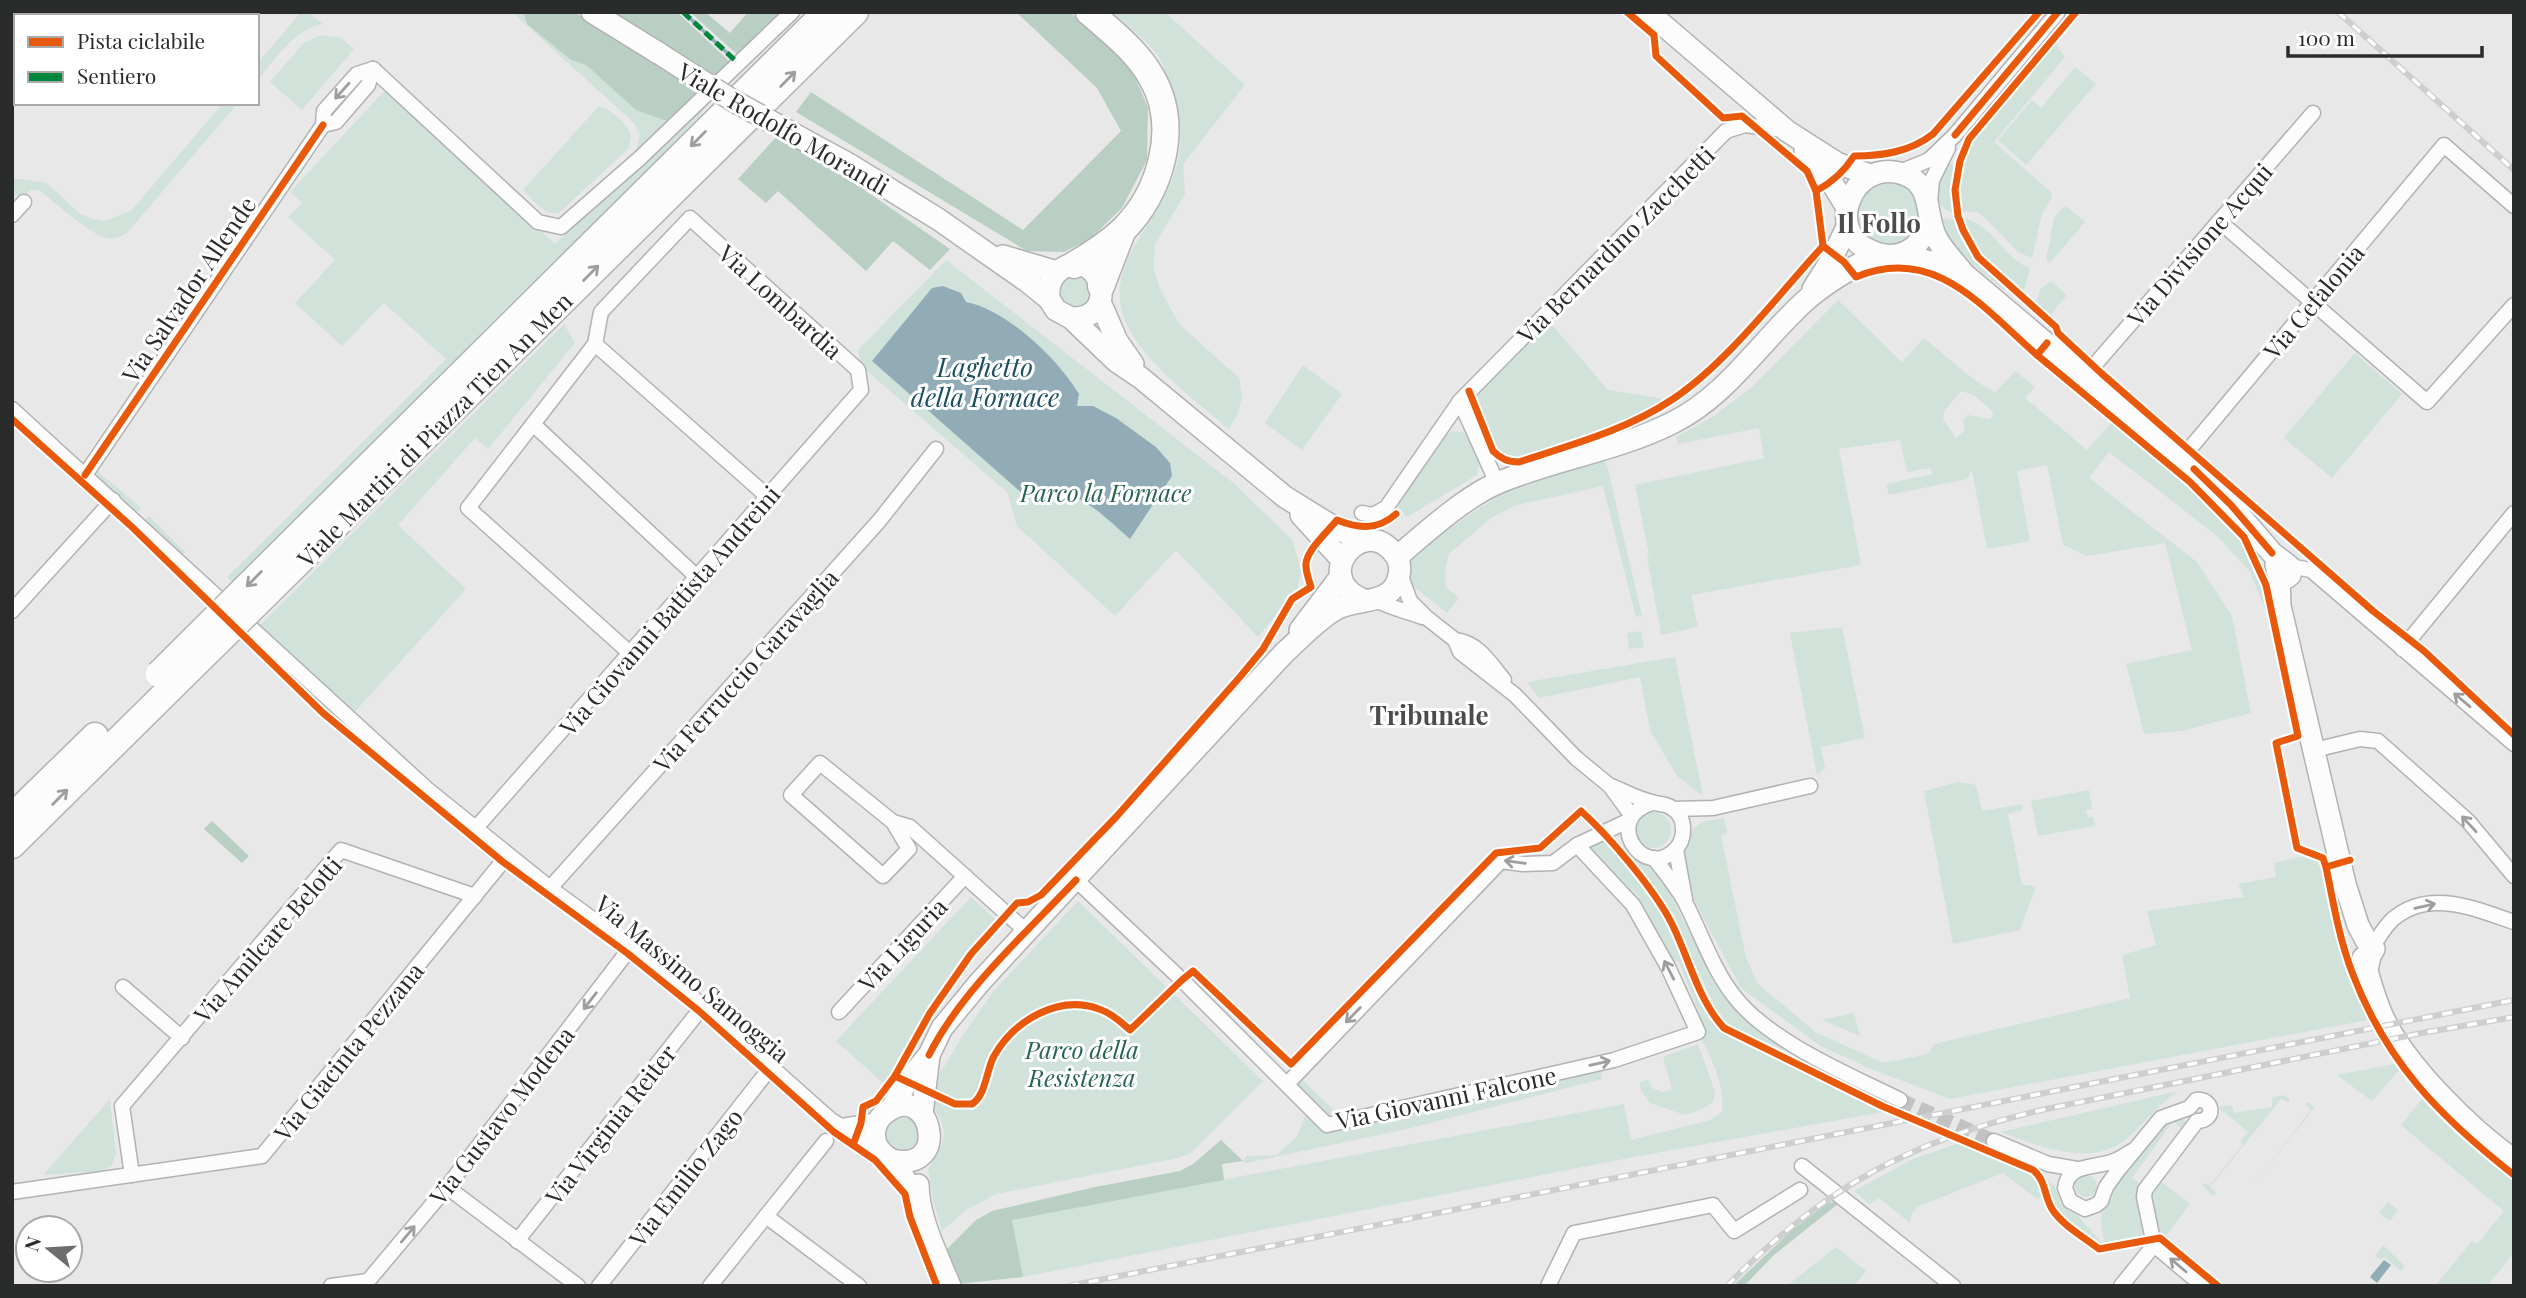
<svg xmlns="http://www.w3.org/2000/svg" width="2526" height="1298" font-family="'Playfair Display',serif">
<rect width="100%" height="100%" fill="#e8e8e8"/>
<g fill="#d1e2da" fill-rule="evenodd">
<path d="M301 12H308L323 24C293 30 276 58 257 81V64Z"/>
<path d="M512 12H523L527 24 571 60 586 65 636 110 672 119 635 154 640 135 634 123Z"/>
<path d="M1111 12H1165L1245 85 1183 164 1185 194 1155 244 1153 268 1161 291 1179 324 1239 378 1242 396 1239 411 1229 429C1194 399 1127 351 1120 303 1116 267 1139 240 1156 211 1184 166 1188 129 1168 80 1165 73 1163 63 1158 56 1148 41 1125 24 1111 12Z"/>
<path d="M321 35 341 38 354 49 302 110 270 82 304 43Z"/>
<path d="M2055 43 2065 57 1994 142 2052 193 2051 199 2042 214 2032 258 2018 252 1983 216 1977 212 1962 211C1960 185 1960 165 1973 142Z"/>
<path d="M2075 67 2096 84 2026 165 1998 140 2032 100 2041 108Z"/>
<path d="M387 88 555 244 706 100 710 102 695 121 236 588 227 577 446 359 384 303 342 346 295 303 335 260 288 217 302 203 290 192Z"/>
<path d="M223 103H238L128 232C122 236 115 240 107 238 92 236 53 201 39 190H31L21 199 12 192V178L47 183 79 213 92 219 104 221 131 211Z"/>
<path d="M598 107C609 107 630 125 631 137 631 140 629 145 629 148L559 213C543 215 533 200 523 190Z"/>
<path d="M1947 159 1954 168 1951 199 1953 213C1926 202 1939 180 1947 159Z"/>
<path d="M1898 180C1903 184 1912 189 1915 194 1926 214 1916 244 1892 246 1869 247 1849 225 1855 203 1856 197 1864 190 1867 185Z"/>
<path d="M2065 205 2085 222 2050 263 2046 260 2054 218Z"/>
<path d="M1939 217 1954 220C1965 257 1983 267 2011 291L2003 289 1948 244Z"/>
<path d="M1967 219C1993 226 2004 259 2030 268L2023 294C1997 271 1974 254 1963 220Z"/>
<path d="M946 260 1236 485 1293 541 1301 572 1297 590 1258 637 1176 550 1115 616 1017 526 1007 492 861 366 858 350Z"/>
<path d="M1071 273 1086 277 1094 292 1084 309 1069 307 1060 299 1058 283Z"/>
<path d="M2051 281 2067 295 2049 316 2036 304 2040 289Z"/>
<path d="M1838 300 1902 362 1924 338 1972 378 1995 393 2015 371 2035 387 2025 398 2087 450 2112 422 2227 515 2258 565 2272 625 2250 572 2216 535 2109 452 2089 478 2197 562 2232 616 2251 713 2181 731 2144 734 2126 664 2192 650 2165 543 2087 556 2063 545 2047 465 2017 471 2030 541 1987 549 1972 470 1967 479 1889 495 1886 484 1932 474 1931 468 1907 472 1900 440 1839 449 1861 565 1691 595 1698 627 1661 635 1647 556 1649 555 1635 485 1764 458 1759 428 1678 444 1676 437 1714 416 1752 387ZM1961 391 1974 395 1994 413 1990 419 1968 415 1963 421 1965 430 1956 438 1943 419 1945 410Z"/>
<path d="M1548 320 1608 390 1672 400 1613 430 1514 461 1497 453 1475 394Z"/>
<path d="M564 324 575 343 488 449 475 438 398 525 466 589 353 714 259 626Z"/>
<path d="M2355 353 2402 394 2332 478 2284 438Z"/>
<path d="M1303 365 1342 394 1302 450 1265 423Z"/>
<path d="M1451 431 1463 432C1478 449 1482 453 1477 475L1407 517 1398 506 1437 443Z"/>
<path d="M1605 457 1642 616 1636 617 1603 486 1517 505 1491 518 1449 554 1445 572 1446 587 1459 598 1447 613 1413 586 1408 572 1413 553 1498 496Z"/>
<path d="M95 469 141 508 135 515 95 478Z"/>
<path d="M149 516 185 552 181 556 144 522Z"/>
<path d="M1842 627 1865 738 1821 747 1825 768 1817 775 1790 633Z"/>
<path d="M1641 631 1644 647 1629 649 1627 633Z"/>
<path d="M1675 657 1703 796 1677 776 1650 730 1640 677 1539 698 1527 682Z"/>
<path d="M1958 782 1976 785 1982 811 2022 804V810L2008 814 2022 885 2036 886 2020 930 1953 944 1924 791Z"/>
<path d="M2089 790 2092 809 2086 810 2088 817H2093L2095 826 2038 836 2031 801Z"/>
<circle cx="1653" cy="830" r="18"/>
<path d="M1724 818 1727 833 1721 835 1746 958 1758 984 1817 1033 1884 1063 1928 1054 1934 1044 2130 998 2122 955 2156 945 2147 911 2244 897 2238 884 2276 877 2274 863 2309 855 2329 866 2340 924 2368 1020 1950 1099 1866 1067 1819 1045 1741 988 1694 900 1682 858 1693 829 1702 822Z"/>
<path d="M1599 835 1647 891 1668 923 1709 1015 1724 1032 1883 1112 1634 1157 1023 1277 1011 1220 1624 1104 1631 1140 1710 1120 1722 1112C1725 1082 1711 1059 1698 1032L1705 1029 1679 961 1673 962 1637 895 1582 843Z"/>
<path d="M1612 839C1622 844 1627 850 1636 856 1645 862 1651 864 1659 873L1698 949 1737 1011 1753 1025 1826 1069 1727 1025 1717 1012 1674 918 1657 893Z"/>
<path d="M971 897 996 920C968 951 944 983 922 1019 909 1040 900 1066 883 1083L836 1041Z"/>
<path d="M1078 901 1263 1081 1191 1153 1178 1158 996 1194 966 1210 942 1231 933 1199 928 1169 942 1144 944 1132 941 1120 930 1102 932 1082 946 1064 961 1038 993 992Z"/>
<path d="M1854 1013 1860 1036 1822 1020Z"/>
<path d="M1698 1044 1715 1092 1713 1102 1702 1109 1685 1115 1650 1103 1641 1091 1640 1082 1648 1080 1652 1088 1662 1092 1672 1089 1663 1057Z"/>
<path d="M1599 1063 1602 1079 1411 1128 1246 1163 1243 1161 1247 1156 1277 1155 1297 1136 1309 1107 1274 1071 1296 1074 1336 1112 1325 1122Z"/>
<path d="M2394 1064 2399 1070 2372 1101 2337 1075Z"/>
<path d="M2178 1091C2159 1104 2147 1120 2130 1136 2094 1170 2040 1146 2000 1132Z"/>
<path d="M2283 1095 2289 1098 2290 1103 2281 1099 2210 1187 2216 1193 2213 1196 2202 1185 2203 1183 2209 1186 2243 1144 2240 1142 2248 1132 2218 1107 2232 1105 2234 1113 2272 1107V1098Z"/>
<path d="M110 1099 116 1154 112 1165 102 1171 43 1175Z"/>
<path d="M2422 1099H2429L2455 1127 2514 1175V1253L2487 1286H2435L2472 1241 2477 1244 2504 1211 2401 1125Z"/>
<path d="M2307 1102 2315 1107 2250 1189 2311 1110 2305 1104Z"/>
<path d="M2182 1116 2186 1125 2183 1129 2173 1121 2132 1178 2140 1184 2136 1200 2145 1235 2102 1246 2057 1212 2042 1173 2055 1187 2061 1205 2078 1216 2101 1242 2104 1241 2101 1224 2102 1204 2107 1206 2112 1198 2119 1169 2152 1126Z"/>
<circle cx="903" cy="1135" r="17"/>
<path d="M1959 1143 2033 1170 2039 1175 2046 1192 2037 1199 2003 1173 1917 1207 1911 1215 1910 1223 1879 1198 1870 1204 1854 1191 1913 1159Z"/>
<circle cx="2086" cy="1186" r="11"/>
<path d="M2159 1180 2190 1204 2164 1238 2156 1232 2148 1199Z"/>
<path d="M2388 1202 2398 1210 2390 1221 2379 1213Z"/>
<path d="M2383 1245 2405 1266 2401 1271 2384 1257 2381 1260 2375 1256Z"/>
<path d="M1836 1247 1866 1271 1854 1286H1787Z"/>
</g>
<g fill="#bacfc4">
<path d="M523 12H574L698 92 672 119 667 121 636 110 586 65 571 60 527 24Z"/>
<path d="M613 12H677L731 63 715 78Z"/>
<path d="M690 12H705L730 33 748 12H785L739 56Z"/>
<path d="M1016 12H1070L1130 65 1148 108 1147 160 1122 208 1090 239 1064 252 1027 251 796 112 811 92 1023 230 1121 131 1097 88Z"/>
<path d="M776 137 850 180 950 249 930 270 893 241 866 271 778 191 766 203 738 179Z"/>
<path d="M212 821 249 856 242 863 204 829Z"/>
<path d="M1221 1140 1243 1161 1222 1164 1224 1180 1012 1220 1023 1277 958 1284 945 1251 976 1220 992 1211 1095 1187 1180 1171 1193 1164Z"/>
<path d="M1834 1202 1838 1204 1774 1255 1744 1286H1733L1791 1231 1828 1203Z"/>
</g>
<g fill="#92acb7">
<path d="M943 286 961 293 966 302C1007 310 1057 358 1079 394L1077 406H1093L1116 418 1156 447 1170 463 1172 476 1130 539C1115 526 1087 498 1068 495 1053 492 1039 498 1024 495L872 361 932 288Z"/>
<path d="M2384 1260 2391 1265 2377 1283 2370 1277Z"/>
</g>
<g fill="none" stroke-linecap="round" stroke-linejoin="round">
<path stroke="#92acb7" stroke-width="3.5" d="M683 12 737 62"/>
<path stroke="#c2c2c2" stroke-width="14" stroke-dasharray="14 7" stroke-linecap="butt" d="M1900 1100 1994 1141"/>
<defs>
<g id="street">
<path d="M373 69 538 222 561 227 640 158 792 12"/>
<path d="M323 125 336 122 368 85 373 69"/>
<path d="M1897 173 1929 160 1955 135 2058 12"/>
<path d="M1930 201 1932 180 1948 148"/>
<path d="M12 215 24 202"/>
<path d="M2219 221 2427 402 2514 305"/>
<path d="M595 344 768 497"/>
<path d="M2085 376 2313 113"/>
<path d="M12 409 427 789 550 888 631 947 703 1006 831 1120 879 1149"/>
<path d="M533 424 698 578"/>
<path d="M2182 458 2444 145 2514 206"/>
<path d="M85 475 323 125 324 111 357 74 373 69"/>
<path d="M1497 483 1460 401 1726 131 1745 125 1782 130"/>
<path d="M1362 513 1373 515 1386 508 1460 401"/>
<path d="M2289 566 2311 570 2514 744"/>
<path d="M1400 573 1410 601 1427 618 1455 640 1460 652 1515 695 1576 758 1610 786 1632 816"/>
<path d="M1376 600C1391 608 1406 611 1422 617"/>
<path d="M12 611 113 500"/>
<path d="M1455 640C1479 643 1490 663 1504 680"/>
<path d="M2402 649 2514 513"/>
<path d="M2314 750 2360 739 2378 741 2468 821 2514 876"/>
<path d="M1611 786C1624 791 1638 799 1652 802 1659 805 1665 803 1672 808 1687 818 1686 840 1674 851 1642 880 1602 818 1652 803"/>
<path d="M1673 809 1713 808 1810 786"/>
<path d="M893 822 909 849 883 876 791 795 820 763 893 822 910 827 1027 932"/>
<path d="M475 829 861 390 858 370 690 218 601 312 595 344 468 508 631 654"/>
<path d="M1676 850 1685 899"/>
<path d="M1654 858C1665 873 1679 889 1687 906 1702 936 1713 969 1734 996 1768 1041 1850 1075 1900 1100"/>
<path d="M1076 880 1182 980 1327 1125 1614 1060 1698 1032 1668 967 1633 905 1577 845"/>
<path d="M550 888 879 521 936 449"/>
<path d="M2373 946C2379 937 2385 926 2393 919 2429 888 2475 909 2514 922"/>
<path d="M123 987 182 1038"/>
<path d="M839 1012 965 876"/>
<path d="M1287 1084 1501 861 1523 864 1553 863 1577 845 1630 820"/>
<path d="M842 1126 878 1120"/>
<path d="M1994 1141 2048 1164 2077 1169"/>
<path d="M2132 1151C2125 1155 2119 1160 2111 1162 2092 1168 2068 1164 2065 1188L2070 1201 2085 1209 2096 1205 2101 1201 2106 1187 2119 1169 2161 1118 2189 1108 2196 1100C2214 1098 2216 1121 2197 1121L2145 1190 2144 1197 2154 1245 2203 1286"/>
<path d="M1802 1166 1953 1286"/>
<path d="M132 1175 122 1106 341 850 475 896"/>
<path d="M447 1187 578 1286"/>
<path d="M12 1192 262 1156 508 855"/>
<path d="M766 1216 859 1286"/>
<path d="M517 1241 703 1006"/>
<path d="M331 1286 368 1281 447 1187 631 947"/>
<path d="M599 1286 771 1067"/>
<path d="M710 1286 826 1141"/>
<path d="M1548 1286 1574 1233 1713 1205 1734 1231 1800 1190"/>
<path d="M2121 1286 2154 1245"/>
</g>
<g id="secondary">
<path d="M592 12 660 54"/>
<path d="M1648 12 1787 131 1837 163 1870 175"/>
<path d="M808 142 847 163 938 219 1028 282 1049 299 1056 310 1071 318 1116 361 1141 378 1285 497 1332 526 1363 541"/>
<path d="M1805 151 1832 183 1846 206"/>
<path d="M1930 219C1921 252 1895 265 1865 248 1827 226 1853 165 1895 172 1934 179 1924 209 1935 235 1941 249 1955 262 1964 274L2182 458 2231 505 2272 553 2289 566 2290 575 2286 578 2279 577"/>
<path d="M1898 255 1941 264 1963 273"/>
<path d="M1003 256 1057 272"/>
<path d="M1813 289 1830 262 1847 227"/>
<path d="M1049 299C1048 288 1050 277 1060 270 1098 242 1124 320 1071 318"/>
<path d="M1100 302 1117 341 1133 364"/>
<path d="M1301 515 1342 560"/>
<path d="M1397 557C1425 533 1467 495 1500 482 1556 459 1618 450 1672 423 1727 396 1760 342 1805 301 1826 282 1851 268 1876 255"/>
<path d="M2276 565 2279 577 2280 606 2345 884 2358 925 2367 942 2372 945 2374 949 2370 956 2367 970"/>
<path d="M1300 630 1341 576"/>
<path d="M2363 958C2369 977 2374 997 2382 1015 2404 1064 2470 1129 2514 1160"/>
<path d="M892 1108 907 1082 929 1055 942 1028 980 982 1285 652C1301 638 1319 618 1338 608 1360 598 1394 605 1399 575 1401 566 1399 558 1392 551 1361 515 1310 579 1364 600"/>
<path d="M922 1114 929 1055"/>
<path d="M892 1160C952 1174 931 1082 888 1111 875 1119 870 1136 879 1149 883 1155 890 1158 894 1163 903 1175 910 1188 918 1200"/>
<path d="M918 1185C919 1220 937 1254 950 1286"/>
</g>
<g id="highway">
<path d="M1074 265C1091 255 1108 244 1122 231 1161 193 1180 127 1152 78 1137 51 1112 32 1089 12"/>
<path d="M1101 286 1122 232"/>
<path d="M303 531 826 12"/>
<path d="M316 545 855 12"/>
<path d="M12 817 95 736"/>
<path d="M12 845 172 687"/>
</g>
</defs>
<use href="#street" stroke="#b2b2b2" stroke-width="17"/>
<use href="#secondary" stroke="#b2b2b2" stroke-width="24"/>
<use href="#highway" stroke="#b2b2b2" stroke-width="29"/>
<use href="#street" stroke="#fcfcfc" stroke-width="14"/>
<use href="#secondary" stroke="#fcfcfc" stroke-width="21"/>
<use href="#highway" stroke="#fcfcfc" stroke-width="26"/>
<defs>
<g id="rail">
<path d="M2338 12 2514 170"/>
<path d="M1069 1286 2514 1000"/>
<path d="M1727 1286C1822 1188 1913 1139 2046 1109L2422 1033 2514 1017"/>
</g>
</defs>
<use href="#rail" stroke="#cdcece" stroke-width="6"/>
<use href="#rail" stroke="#fff" stroke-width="3.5" stroke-dasharray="10" stroke-linecap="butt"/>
<defs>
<path id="secondary-bridge" d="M660 54 732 100 808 142"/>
<g id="highway-bridge">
<path d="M159 674 303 531"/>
<path d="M172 687 316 545"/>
</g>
</defs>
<use href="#secondary-bridge" stroke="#b2b2b2" stroke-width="24" stroke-linecap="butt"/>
<use href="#highway-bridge" stroke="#b2b2b2" stroke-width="29" stroke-linecap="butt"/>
<use href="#secondary-bridge" stroke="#fcfcfc" stroke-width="21"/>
<use href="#highway-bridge" stroke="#fcfcfc" stroke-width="26"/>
<path stroke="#00873e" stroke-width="5" stroke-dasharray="10 5" stroke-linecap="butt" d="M683 12 738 63"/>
<defs>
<g id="cycleway">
<path d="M1627 12 1654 35 1656 56 1723 118 1742 116 1807 171 1816 191 1823 246"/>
<path d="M2076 12 1969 139 1960 161 1955 190 1958 216 1963 230 1978 257 2056 327 2058 333 2101 373 2373 611 2424 651 2514 735"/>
<path d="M1955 135 2058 12"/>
<path d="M1816 191C1833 182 1844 172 1854 156 1882 156 1910 152 1933 134L2039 12"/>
<path d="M1823 246 1844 262 1856 277C1935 244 1983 308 2037 355L2047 343"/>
<path d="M2037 355 2190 482 2244 537 2266 585 2298 736 2276 743 2297 848 2323 858 2326 867"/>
<path d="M1469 391 1493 451C1501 459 1508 462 1519 462 1571 445 1627 430 1673 399 1726 364 1779 294 1823 246"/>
<path d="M12 419 132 527 323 713 503 862 627 953 699 1011 834 1132 875 1160 905 1194 910 1217 937 1286"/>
<path d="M2194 469 2231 505 2272 553"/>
<path d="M85 475 323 125"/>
<path d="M2350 860 2326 867C2333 901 2339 938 2352 972 2386 1062 2439 1116 2514 1175"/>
<path d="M929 1055C961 991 1027 932 1076 880"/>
<path d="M895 1076 955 1104H972C986 1095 986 1071 994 1056 1014 1021 1058 994 1099 1009 1111 1013 1121 1022 1130 1030L1182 980 1193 971 1291 1064 1496 853 1540 848 1581 811C1609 836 1655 890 1672 924 1689 958 1698 1000 1724 1028L1882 1106 2033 1170C2046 1180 2044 1196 2052 1209 2063 1226 2084 1237 2099 1249L2160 1238 2218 1286"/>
<path d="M853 1145 861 1123 863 1107 876 1101 895 1076 930 1013 971 954 1017 903 1028 902 1041 895 1117 816 1239 678 1263 649 1292 599 1311 587C1309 580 1305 570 1306 563 1308 549 1328 531 1337 520 1359 529 1378 530 1396 514"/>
</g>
</defs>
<use href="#cycleway" stroke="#fff" stroke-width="11"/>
<use href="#cycleway" stroke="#e8590c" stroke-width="7"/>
</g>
<defs><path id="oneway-shaft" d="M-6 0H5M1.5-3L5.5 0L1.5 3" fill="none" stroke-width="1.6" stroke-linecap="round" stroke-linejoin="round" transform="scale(1.75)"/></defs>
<g stroke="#9e9e9e">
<use href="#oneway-shaft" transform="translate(788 79) rotate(-45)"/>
<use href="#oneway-shaft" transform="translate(342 91) rotate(132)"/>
<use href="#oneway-shaft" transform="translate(698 139) rotate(135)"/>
<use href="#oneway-shaft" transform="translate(591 273) rotate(-45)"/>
<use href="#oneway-shaft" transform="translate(254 579) rotate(135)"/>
<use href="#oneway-shaft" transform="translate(2462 700) rotate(-140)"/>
<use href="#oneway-shaft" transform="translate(60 797) rotate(-45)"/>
<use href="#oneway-shaft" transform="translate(2469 824) rotate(-133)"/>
<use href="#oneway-shaft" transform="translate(1515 862) rotate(-173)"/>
<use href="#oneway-shaft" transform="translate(2425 906) rotate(-13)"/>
<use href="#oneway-shaft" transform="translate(1669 970) rotate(-117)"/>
<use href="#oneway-shaft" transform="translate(590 1001) rotate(128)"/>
<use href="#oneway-shaft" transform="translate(1353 1015) rotate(134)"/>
<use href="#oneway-shaft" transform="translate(1600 1063) rotate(-13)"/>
<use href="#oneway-shaft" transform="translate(408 1234) rotate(-50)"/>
<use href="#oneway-shaft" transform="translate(2178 1265) rotate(-140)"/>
</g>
<g text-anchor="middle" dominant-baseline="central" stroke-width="6" stroke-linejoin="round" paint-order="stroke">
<g font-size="24" fill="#2a2b2b" stroke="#fff">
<text transform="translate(784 128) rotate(30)">Viale Rodolfo Morandi</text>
<text transform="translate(1615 244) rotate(-45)">Via Bernardino Zacchetti</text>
<text transform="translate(2199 244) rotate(-49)">Via Divisione Acqui</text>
<text transform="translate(188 289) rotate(-56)">Via Salvador Allende</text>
<text transform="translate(781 301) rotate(42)">Via Lombardia</text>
<text transform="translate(2313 301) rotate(-50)">Via Cefalonia</text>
<text transform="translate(434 429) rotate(-45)">Viale Martiri di Piazza Tien An Men</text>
<text transform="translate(669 610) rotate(-49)">Via Giovanni Battista Andreini</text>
<text transform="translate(745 670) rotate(-48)">Via Ferruccio Garavaglia</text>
<text transform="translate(267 939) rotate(-49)">Via Amilcare Belotti</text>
<text transform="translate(902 944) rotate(-47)">Via Liguria</text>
<text transform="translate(693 978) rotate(40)">Via Massimo Samoggia</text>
<text transform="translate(348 1051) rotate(-51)">Via Giacinta Pezzana</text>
<text transform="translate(1446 1097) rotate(-12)">Via Giovanni Falcone</text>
<text transform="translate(501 1115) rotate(-52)">Via Gustavo Modena</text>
<text transform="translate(610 1124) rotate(-52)">Via Virginia Reiter</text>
<text transform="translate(685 1177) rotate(-52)">Via Emilio Zago</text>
</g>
<g font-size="24" font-style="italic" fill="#26644b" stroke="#fff">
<text x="1106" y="492">Parco la Fornace</text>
<text x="1082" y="1049">Parco della<tspan x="1082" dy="28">Resistenza</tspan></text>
</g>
<g font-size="26" font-weight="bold" fill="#4c4c4d" stroke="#fff">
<text x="1879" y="222">Il Follo</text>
<text x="1429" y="714">Tribunale</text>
</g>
<g font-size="26" font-style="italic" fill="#1a4e60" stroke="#fff">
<text x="985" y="366">Laghetto<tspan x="985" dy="30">della Fornace</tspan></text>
</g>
</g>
<rect width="2526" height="1298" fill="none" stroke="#2a2b2b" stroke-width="28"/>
<rect x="14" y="14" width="245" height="91" fill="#ffffff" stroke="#aaaaaa" stroke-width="2"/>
<rect x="28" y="37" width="35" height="10" fill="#e8590c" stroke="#aaaaaa" stroke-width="2"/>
<text x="77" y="49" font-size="21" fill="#2a2b2b">Pista ciclabile</text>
<rect x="28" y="72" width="35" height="10" fill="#00873e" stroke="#aaaaaa" stroke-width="2"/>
<text x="77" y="84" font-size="21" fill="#2a2b2b">Sentiero</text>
<g transform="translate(49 1249) rotate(288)"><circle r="33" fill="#ffffff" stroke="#aaaaaa" stroke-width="2"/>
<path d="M0-5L12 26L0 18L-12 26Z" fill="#6c6d6d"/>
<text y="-10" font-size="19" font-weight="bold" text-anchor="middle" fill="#2a2b2b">N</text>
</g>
<path d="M2288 46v10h194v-10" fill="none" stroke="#2a2b2b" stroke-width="3.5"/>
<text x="2298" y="46" font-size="21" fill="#2a2b2b" stroke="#ffffff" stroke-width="5" paint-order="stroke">100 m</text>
</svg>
